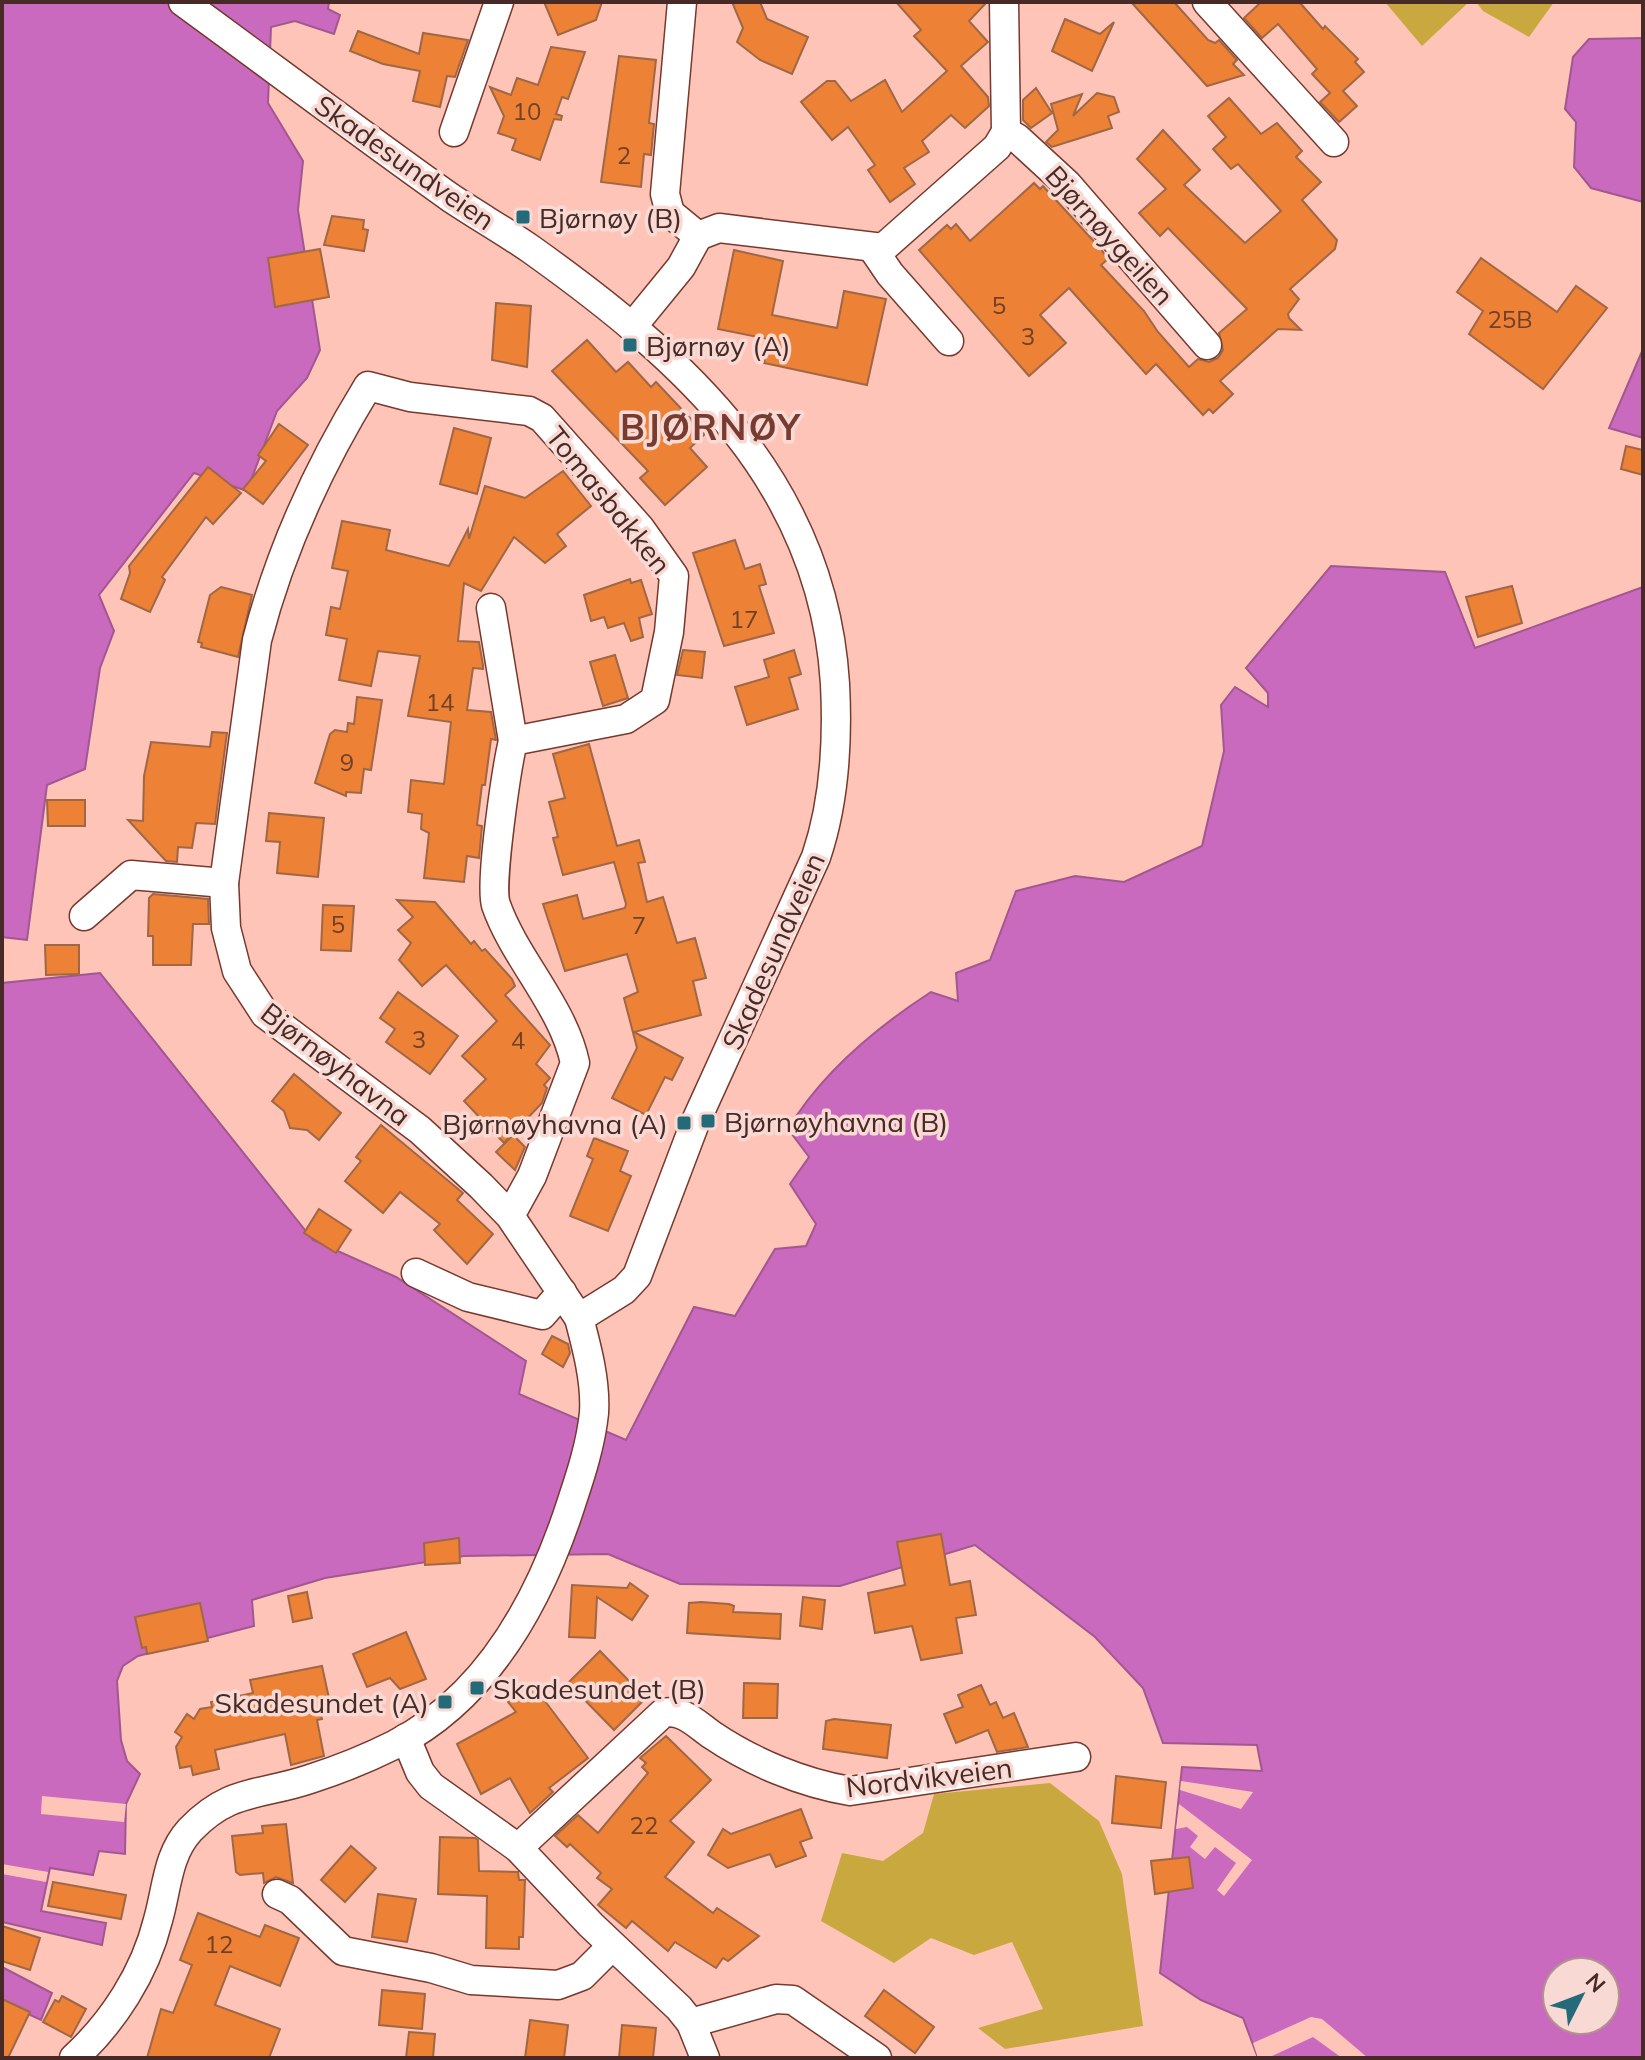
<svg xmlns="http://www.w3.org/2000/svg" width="1645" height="2060" font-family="Mulish,sans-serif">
<rect width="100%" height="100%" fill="#ffc4b8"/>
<g fill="#c9a840">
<path d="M1385 2H1469L1422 46Z"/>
<path d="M1476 2H1554L1529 37 1483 11Z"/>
<path d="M1050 1783 1099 1821 1122 1874 1143 2026 1005 2049 978 2028 1043 2009 1012 1942 974 1955 931 1938 894 1963 821 1921 842 1853 883 1861 923 1833 934 1794Z"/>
</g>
<g fill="#c96abe" stroke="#a25790" stroke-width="2" fill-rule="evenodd">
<path d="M2 2H329L328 9 340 15 334 34 295 21 271 27 268 103 303 161 298 210 320 350 307 378 277 411 247 491 194 473 99 595 114 631 100 668 85 769 47 785 27 940 2 937Z"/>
<path d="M1643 38V202L1591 188 1574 167 1576 122 1565 109 1573 57 1589 39Z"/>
<path d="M1643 349V438L1609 428Z"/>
<path d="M1331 566 1445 572 1475 648 1643 587V2058H1258L1243 2018 1201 2000 1160 1973 1182 1767 1262 1771 1257 1745 1163 1743 1143 1688 1095 1637 975 1545 840 1586 680 1584 608 1554 464 1556 325 1578 252 1600 254 1626 138 1656 123 1666 117 1681 121 1740 127 1761 140 1774 126 1804 125 1854 99 1851 93 1875 50 1868 41 1911 106 1923 102 1945 2 1922V983L100 973 313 1240 396 1277 526 1361 519 1394 626 1440 694 1307 735 1316 775 1249 806 1246 816 1224 790 1184 809 1157 788 1129C821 1074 877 1027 931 992L958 1001 956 973 990 960 1016 891 1075 876 1124 882 1202 846 1224 751 1221 705 1235 687 1268 707V693L1246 668ZM1557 1972H1605V2020H1557Z"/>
<path d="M2 1967 52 1993 41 2020 2 2002Z"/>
</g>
<g fill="#ffc4b8">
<path d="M1181 1781 1253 1792 1241 1809 1180 1790Z"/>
<path d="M42 1796 126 1804 124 1822 41 1814Z"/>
<path d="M1179 1804 1252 1860 1224 1896 1217 1890 1236 1863 1215 1847 1205 1859 1190 1847 1198 1836 1187 1827 1176 1829Z"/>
<path d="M2 1864 48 1872 46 1882 2 1874Z"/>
<path d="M1311 2017 1322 2019 1368 2058H1342L1313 2037 1268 2058H1258L1253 2043Z"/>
</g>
<g fill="#ed8135" stroke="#a06745" stroke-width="2">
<path d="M544 2H602L596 20 558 35Z"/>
<path d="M732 2H760L767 19 808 37 792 74 760 60 737 42 743 28Z"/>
<path d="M896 2H987L969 21 988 42 961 66 988 97 989 106 965 128 951 115 922 141 929 152 904 168 915 184 890 202 868 170 875 165 848 127 832 140 801 102 827 81H835L851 101 885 80 902 112 947 71 914 36 921 30Z"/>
<path d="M1131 2H1174L1208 40 1215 43 1219 40 1237 60 1233 64 1244 75 1207 86Z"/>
<path d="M1257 2H1303L1301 4 1323 29 1325 26 1358 59 1355 62 1364 72 1343 91 1357 106 1339 122 1320 102 1330 93 1312 74 1317 69 1278 24 1262 38 1244 18 1259 4Z"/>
<path d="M1065 19 1100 34 1114 22 1092 71 1052 51Z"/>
<path d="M358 31 419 54 423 33 468 40 455 77 447 76 440 107 413 101 420 71 383 64 350 51Z"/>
<path d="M551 47 585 52 568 99 562 97 556 114 562 116 561 120 554 119 540 160 512 150 516 139 498 133 504 116 490 87 511 95 517 78 538 85Z"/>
<path d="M619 56 656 60 649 123 654 124 651 155 644 154 641 187 601 182Z"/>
<path d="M1036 88 1052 113 1031 128 1023 120V100Z"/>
<path d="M1097 93 1114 97 1119 112 1108 116 1112 128 1052 147 1046 142 1058 130 1051 104 1082 94 1073 116Z"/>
<path d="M1229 98 1261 134 1277 123 1302 151 1296 157 1321 182 1302 200 1337 240 1335 249 1290 289 1299 299 1288 314 1289 318 1301 330 1278 329 1220 381 1233 394 1213 413 1209 409 1203 415 1156 364 1146 374 1069 288 1040 315 1066 343 1029 376 919 250 947 225 951 229 956 224 970 241 1034 183 1040 189 1043 186 1100 248 1108 259 1101 265 1144 311 1158 332 1189 367 1198 359 1209 362 1218 358 1223 350 1219 333 1247 309 1168 228 1160 236 1139 213 1166 189 1137 159 1163 130 1200 170 1184 185 1245 243 1281 211 1238 164 1231 169 1213 149 1226 137 1208 116Z"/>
<path d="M332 216 364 220 363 229 368 230 364 251 324 245Z"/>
<path d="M320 249 329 297 275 307 268 258Z"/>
<path d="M734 250 783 261 772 315 837 328 844 291 886 299 867 385 764 363 768 339 718 329Z"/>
<path d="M1481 258 1557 312 1576 286 1607 308 1543 389 1469 334 1483 311 1457 292Z"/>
<path d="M496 303 531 306 527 367 492 360Z"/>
<path d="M587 340 616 372 628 362 651 387 656 382 705 434 690 448 707 467 665 505 640 478 648 471 552 371Z"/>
<path d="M279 424 308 445 263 504 243 489 266 461 258 455Z"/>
<path d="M454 428 491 438 477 494 440 484Z"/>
<path d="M1626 446 1643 450V475L1621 469Z"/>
<path d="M208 467 241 493 213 524 206 517 162 577 165 580 150 612 121 599 130 573 129 566Z"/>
<path d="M563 471 591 506 557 534 566 546 545 563 514 537 481 591 464 583 458 641 479 642 483 665V669L473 668 467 710 491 712 496 740 491 739 485 785H482L477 825 482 826 479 858 467 856 464 882 424 878 429 833 421 829 422 814 408 812 411 780 444 784 451 722 408 716 420 656 378 651 371 686 339 680 347 639 326 635 331 607 340 609 348 571 332 568 342 521 390 530 386 550 449 566 468 529 469 539 485 486 525 498Z"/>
<path d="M735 540 745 569 760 564 766 584 759 586 774 633 724 646 693 553Z"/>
<path d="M630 579 631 583 641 580 652 614 639 618 643 637 631 641 624 623 608 628 604 617 591 621 584 595Z"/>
<path d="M1512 586 1522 623 1478 637 1466 597Z"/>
<path d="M221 587 252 595 238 657 201 647 202 643 198 642 210 595Z"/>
<path d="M683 650 705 652 702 678 677 675Z"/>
<path d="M794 650 801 674 789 678 798 709 747 725 735 687 769 677 764 660Z"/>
<path d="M615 655 628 698 603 706 590 662Z"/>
<path d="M357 697 382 700 371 770 364 769 361 793 346 792V796L315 783 330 734 335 730 347 732 348 723 354 724Z"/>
<path d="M212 732 227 733 215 824 196 823 192 848 178 847 177 862 166 861 128 820 143 821 144 776 151 742 210 747Z"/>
<path d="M589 744 617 846 639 840 645 862 638 863 647 902 663 897 677 943 695 938 706 978 693 981 701 1015 634 1032 683 1058 672 1080 665 1077 646 1115 612 1098 637 1048 624 998 638 992 627 954 565 971 543 904 577 895 583 919 625 908 626 904 614 862 563 875 553 838 558 837 549 802 565 798 553 754Z"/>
<path d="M47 800H85V826H48Z"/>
<path d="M269 813 324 818 318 877 277 873 280 842 266 841Z"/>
<path d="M153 894 208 899 209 924H193L191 965H153V936H148L149 898Z"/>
<path d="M397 900 435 902 471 944 474 941 482 951 485 949 512 979 515 986 505 995 550 1045 536 1064 550 1078 544 1085 547 1088 542 1103 504 1143 464 1101 486 1079 462 1056 497 1021 446 965 422 986 399 960 411 943 398 930 413 917Z"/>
<path d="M323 905 354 906 351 951 321 950Z"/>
<path d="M45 945H79V974L46 975Z"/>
<path d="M398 992 458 1036 430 1074 386 1042 395 1029 380 1018Z"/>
<path d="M294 1074 341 1113 319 1140 307 1130 290 1128 284 1111 272 1101Z"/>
<path d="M381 1125 463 1193 457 1200 493 1234 467 1264 434 1230 440 1224 400 1192 383 1213 345 1181 361 1161 356 1157Z"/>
<path d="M513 1135 525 1147 515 1170 496 1152Z"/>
<path d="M594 1138 628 1151 620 1171 631 1176 608 1231 570 1216 593 1159 587 1156Z"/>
<path d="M319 1209 351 1230 336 1253 304 1233Z"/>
<path d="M552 1336 568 1344 570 1353 563 1367 542 1354Z"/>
<path d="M941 1534 950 1585 970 1581 976 1615 956 1618 962 1653 921 1660 912 1626 875 1633 868 1593 905 1585 897 1542Z"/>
<path d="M459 1538 460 1563 425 1565 424 1543Z"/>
<path d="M630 1583 648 1596 632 1620 597 1597 595 1638 569 1637 572 1585 627 1588Z"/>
<path d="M307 1592 312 1618 293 1622 288 1596Z"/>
<path d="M803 1597 825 1600 822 1629 800 1626Z"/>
<path d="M701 1602 729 1604 734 1606 733 1612 781 1614 780 1639 687 1633 689 1603Z"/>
<path d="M200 1603 208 1641 147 1654 146 1647 142 1648 135 1617Z"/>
<path d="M406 1632 426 1679 400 1689 390 1678 367 1687 353 1654Z"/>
<path d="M600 1651 636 1688 633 1692 642 1702 614 1730 568 1683Z"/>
<path d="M322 1666 332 1712 321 1715 322 1719 317 1720 324 1756 291 1765 285 1734 215 1750 219 1769 193 1775 191 1766 180 1768 176 1747 182 1737 175 1732 187 1714 194 1719 200 1709 212 1707 211 1702 253 1693 250 1680Z"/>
<path d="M744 1683 778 1684 777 1718H743Z"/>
<path d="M532 1684 588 1758 549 1788 553 1792 530 1813 510 1778 481 1794 457 1744 516 1712 508 1702Z"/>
<path d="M981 1685 990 1705 996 1702 1003 1718 1014 1713 1028 1747 997 1752 988 1730 956 1743 944 1714 963 1707 958 1695Z"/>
<path d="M834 1719 891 1725 887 1758 823 1749 826 1721Z"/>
<path d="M666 1736 711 1780 670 1821 694 1842 665 1877 713 1913 717 1908 759 1936 728 1961 723 1958 716 1968 675 1942 668 1951 632 1921 626 1928 598 1905 612 1889 597 1878 601 1873 570 1844 567 1847 555 1836 578 1815 598 1833 648 1773 642 1767 646 1763 640 1758Z"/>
<path d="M1116 1776 1166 1782 1161 1828 1112 1823Z"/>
<path d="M801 1809 812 1838 800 1842 806 1856 776 1867 770 1854 728 1868 708 1855 723 1829 731 1834Z"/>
<path d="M286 1824 293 1883 276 1877 264 1883 263 1873 240 1875 236 1872 232 1836 263 1833 262 1826Z"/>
<path d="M440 1837 475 1838 478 1840 479 1871 518 1872 519 1880H525L523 1937H519V1949L486 1948 487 1896 438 1894Z"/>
<path d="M351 1846 376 1868 345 1902 321 1880Z"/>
<path d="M1189 1857 1193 1888 1155 1894 1151 1861Z"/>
<path d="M53 1882 126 1895 121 1919 48 1906Z"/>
<path d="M378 1894 416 1899 407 1942 372 1937Z"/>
<path d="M198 1913 260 1937 265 1925 299 1938 280 1986 230 1966 215 2005 280 2029 269 2058H147L161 2009 173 2013 192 1965 180 1960Z"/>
<path d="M2 1926 40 1938 30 1970 2 1961Z"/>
<path d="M382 1990 425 1994 422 2029 379 2025Z"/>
<path d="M884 1990 934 2027 915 2053 865 2016Z"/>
<path d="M62 1996 86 2009 71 2037 43 2022 55 2000 59 2002Z"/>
<path d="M2 1999 30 2012 8 2058H2Z"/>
<path d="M530 2020 568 2025 564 2058H525Z"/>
<path d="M622 2025 656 2028 653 2058H619Z"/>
<path d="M409 2032 435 2034 433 2058H406Z"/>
</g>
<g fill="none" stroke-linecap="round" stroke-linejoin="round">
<defs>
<g id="minor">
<path d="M1004 2 1006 132 1017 138 1067 184 1207 345"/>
<path d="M1207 2 1334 142"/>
<path d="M454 132 499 2"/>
<path d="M698 236 719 228 883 248 997 147 1006 132"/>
<path d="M873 249 890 274 949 341"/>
<path d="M632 327 681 267 698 236 670 213 665 194 682 2"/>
<path d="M491 608 513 741"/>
<path d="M84 916 131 875 224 883"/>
<path d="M510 1216 532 1176 575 1063C563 1006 515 959 496 905 489 885 507 766 513 741L626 719 655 700 669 632 674 576 640 528 542 418 529 411 410 397 368 386C320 464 280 551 257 640L224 883 226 928 237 971 265 1014 420 1130 481 1186 510 1216 579 1318"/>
<path d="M416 1273 468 1297 542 1315 562 1292"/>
<path d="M406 1738 420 1772 431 1786 518 1848 591 1925 679 2008 691 2023 705 2058"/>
<path d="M518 1848 663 1713C683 1709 696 1724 712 1735 752 1762 802 1783 850 1791L1076 1757"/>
<path d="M277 1894 290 1900 343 1951 431 1968 471 1980 558 1985 582 1976 612 1946"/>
<path d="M691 2023 776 1999 793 2000 877 2058"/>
<path d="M74 2058C113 2022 145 1973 158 1920 167 1889 167 1855 190 1830 230 1788 260 1796 310 1779 338 1770 368 1758 394 1745 489 1697 541 1598 572 1501 581 1474 591 1443 594 1413 596 1382 587 1348 579 1318L624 1290 637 1276 695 1123 816 857C835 801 838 742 835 684 823 483 686 360 532 250 506 232 478 216 451 198 361 134 272 67 183 2"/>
</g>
</defs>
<use href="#minor" stroke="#76392e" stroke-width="31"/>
<use href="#minor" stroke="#fff" stroke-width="28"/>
</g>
<g fill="#236b78" stroke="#f8d9d3" stroke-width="3">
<rect x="515" y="209" width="16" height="16" rx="4"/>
<rect x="622" y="337" width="16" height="16" rx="4"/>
<rect x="700" y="1113" width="16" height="16" rx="4"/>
<rect x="676" y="1115" width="16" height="16" rx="4"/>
<rect x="469" y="1680" width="16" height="16" rx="4"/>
<rect x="437" y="1694" width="16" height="16" rx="4"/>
</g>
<g text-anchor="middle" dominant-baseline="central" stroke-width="7" stroke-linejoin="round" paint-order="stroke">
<g font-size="24" fill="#704029">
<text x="527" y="111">10</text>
<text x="624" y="155">2</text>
<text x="999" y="305">5</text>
<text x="1510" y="319">25B</text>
<text x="1028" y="336">3</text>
<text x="744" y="619">17</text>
<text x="440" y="702">14</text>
<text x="347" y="762">9</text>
<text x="338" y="924">5</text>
<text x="639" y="925">7</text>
<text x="419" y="1039">3</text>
<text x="518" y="1040">4</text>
<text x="644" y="1825">22</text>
<text x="219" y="1944">12</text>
</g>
<g font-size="28" fill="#472a25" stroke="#f8d9d3">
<text transform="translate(405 162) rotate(35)">Skadesundveien</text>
<text transform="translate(1110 235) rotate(48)">Bjørnøygeilen</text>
<text transform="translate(609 500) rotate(51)">Tomasbakken</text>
<text transform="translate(773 951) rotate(-66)">Skadesundveien</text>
<text transform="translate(336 1064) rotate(38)">Bjørnøyhavna</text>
<text transform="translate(929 1777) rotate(-7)">Nordvikveien</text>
</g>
<g font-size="28" fill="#472a25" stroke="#f8d9d3" text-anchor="start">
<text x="539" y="217">Bjørnøy (B)</text>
<text x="646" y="345">Bjørnøy (A)</text>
<text x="724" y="1121">Bjørnøyhavna (B)</text>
<text x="668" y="1123" text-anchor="end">Bjørnøyhavna (A)</text>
<text x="493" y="1688">Skadesundet (B)</text>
<text x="429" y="1702" text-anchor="end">Skadesundet (A)</text>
</g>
<g font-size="36" font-weight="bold" letter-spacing="2" fill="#773b30" stroke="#f8d9d3">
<text x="711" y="426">BJØRNØY</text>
</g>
</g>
<rect width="1645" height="2060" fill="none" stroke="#472a25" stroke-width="8"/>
<g transform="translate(1581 1996) rotate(48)"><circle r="38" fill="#f8d9d3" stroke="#b1938d" stroke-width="2"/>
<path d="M0-6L14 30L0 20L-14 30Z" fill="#236b78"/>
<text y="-12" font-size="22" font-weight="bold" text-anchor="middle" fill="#472a25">N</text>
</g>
</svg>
